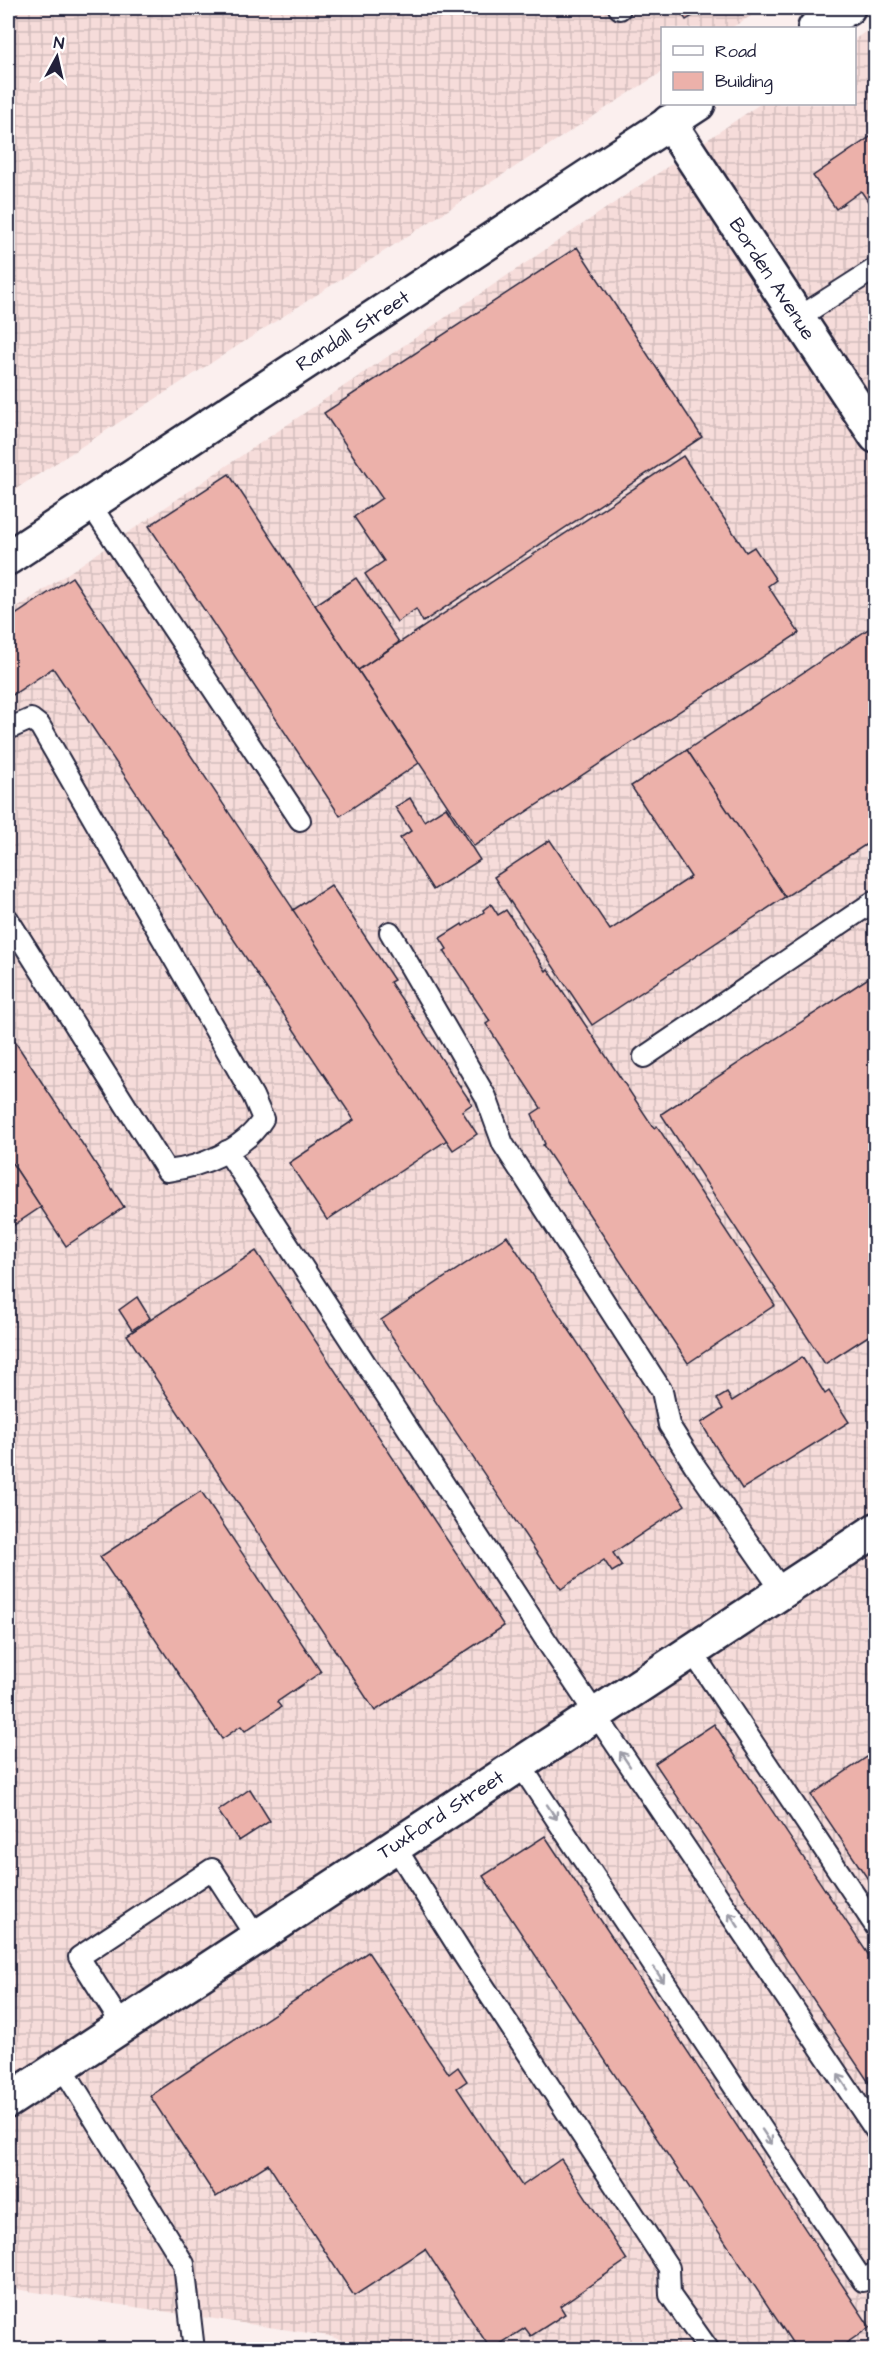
<svg xmlns="http://www.w3.org/2000/svg" width="883" height="2357" font-family="'Architects Daughter',sans-serif">
<defs>
<pattern id="industrial-grid" width="8" height="8" patternUnits="userSpaceOnUse" patternTransform="scale(1.5)"><rect width="8" height="8" fill="#f6dcda"/><path d="M0 4h8M4 0v8" fill="none" stroke="#d3bcbc"/></pattern>
</defs>
<rect width="100%" height="100%" fill="#fbefee"/>
<filter id="ink" filterUnits="userSpaceOnUse"><feTurbulence type="fractalNoise" baseFrequency=".0167" numOctaves="2"/><feDisplacementMap in="SourceGraphic" scale="12" xChannelSelector="R" yChannelSelector="G"/><feConvolveMatrix kernelMatrix="1 2 1 2 8 2 1 2 1" color-interpolation-filters="sRGB"/></filter>
<g filter="url(#ink)">
<g fill="url(#industrial-grid)">
<path d="M8 8H764L731 28H662V72L8 494Z"/>
<path d="M875 25V2349H366L329 2336 8 2288V614L760 104H854L855 39Z"/>
</g>
<g fill="#ecb1aa" stroke="#22223b" stroke-width="1.5">
<path d="M678 8H706L686 20Z"/>
<path d="M876 133V213L861 191 836 209 813 176Z"/>
<path d="M577 247 702 437 423 622 416 609 397 622 365 574 384 561 354 517 382 498 324 413Z"/>
<path d="M683 456 746 552 754 547 776 580 768 586 799 633 474 846 358 670Z"/>
<path d="M229 474 419 763 340 816 149 526Z"/>
<path d="M72 577 447 1140 327 1220 289 1163 354 1120 53 668 8 698V620Z"/>
<path d="M356 578 399 642 358 670 315 605Z"/>
<path d="M876 624V838L785 897 687 750Z"/>
<path d="M687 750 785 897 592 1025 494 877 550 840 610 930 691 877 631 786Z"/>
<path d="M410 798 424 821 446 807 480 860 433 890 400 838 411 831 395 807Z"/>
<path d="M331 885 394 980 390 982 472 1104 462 1111 477 1134 453 1150 293 910Z"/>
<path d="M491 904 498 915 506 910 546 971 548 969 654 1128 657 1126 775 1305 688 1363 543 1145 545 1144 532 1114 541 1108 486 1024 490 1021 444 951 447 949 440 938 462 924 463 926 484 912 483 910Z"/>
<path d="M876 973V1331L825 1364 661 1114Z"/>
<path d="M8 1031 124 1207 66 1246 8 1157Z"/>
<path d="M8 1157 41 1207 8 1229Z"/>
<path d="M507 1236 685 1505 613 1553 622 1566 612 1572 604 1560 561 1589 381 1320Z"/>
<path d="M256 1251 504 1626 375 1711 127 1335Z"/>
<path d="M137 1297 150 1318 132 1330 119 1310Z"/>
<path d="M802 1357 825 1394 829 1391 849 1422 742 1489 701 1423 723 1409 717 1399 727 1393 732 1401Z"/>
<path d="M201 1491 321 1672 277 1702 281 1707 245 1731 241 1726 222 1739 100 1557Z"/>
<path d="M714 1724 876 1966V2093L655 1763Z"/>
<path d="M876 1751V1891L811 1795Z"/>
<path d="M250 1789 270 1821 239 1841 218 1811Z"/>
<path d="M545 1836 870 2327 836 2350H797L483 1876Z"/>
<path d="M368 1952 449 2074 458 2067 467 2081 457 2088 522 2186 561 2159 627 2260 560 2306 565 2314 531 2336 525 2328 491 2350 425 2249 354 2296 268 2164 216 2197 150 2096Z"/>
</g>
<g fill="none" stroke-linecap="round" stroke-linejoin="round">
<defs>
<g id="service">
<path d="M619 8 620 9"/>
<path d="M798 318 876 268"/>
<path d="M90 504 300 820"/>
<path d="M8 729 31 719 40 726 253 1096 263 1119C244 1150 201 1167 167 1171L8 919"/>
<path d="M390 932 486 1097 503 1144 662 1391 669 1425 695 1466 782 1591"/>
<path d="M644 1057 876 900"/>
<path d="M227 1151 545 1639 876 2131"/>
<path d="M691 1650 876 1927"/>
<path d="M519 1763 863 2281 876 2272"/>
<path d="M394 1845 462 1953 669 2268 670 2295 709 2350"/>
<path d="M122 2025 79 1957 212 1869 256 1937"/>
<path d="M61 2065 184 2264 194 2350"/>
</g>
<g id="minor">
<path d="M815 28 848 8"/>
<path d="M669 122 876 436"/>
<path d="M8 558 698 104"/>
<path d="M8 2101 876 1530"/>
</g>
</defs>
<use href="#service" stroke="#22223b" stroke-width="24"/>
<use href="#minor" stroke="#22223b" stroke-width="38"/>
<use href="#service" stroke="#fff" stroke-width="20"/>
<use href="#minor" stroke="#fff" stroke-width="33"/>
</g>
<defs><path id="oneway-shaft" d="M-6 0H5M1.5-3L5.5 0L1.5 3" fill="none" stroke-width="1.6" stroke-linecap="round" stroke-linejoin="round" transform="scale(1.5)"/></defs>
<g stroke="#9c9ca7">
<use href="#oneway-shaft" transform="translate(625 1759) rotate(-124)"/>
<use href="#oneway-shaft" transform="translate(552 1812) rotate(56)"/>
<use href="#oneway-shaft" transform="translate(734 1920) rotate(-124)"/>
<use href="#oneway-shaft" transform="translate(659 1975) rotate(56)"/>
<use href="#oneway-shaft" transform="translate(843 2082) rotate(-124)"/>
<use href="#oneway-shaft" transform="translate(767 2137) rotate(56)"/>
</g>
</g>
<g text-anchor="middle" dominant-baseline="central" stroke-width="5" stroke-linejoin="round" paint-order="stroke">
<g font-size="20" fill="#22223b" stroke="#fff">
<text transform="translate(772 279) rotate(57)">Borden Avenue</text>
<text transform="translate(353 331) rotate(-33)">Randall Street</text>
<text transform="translate(441 1815) rotate(-33)">Tuxford Street</text>
</g>
</g>
<rect width="883" height="2357" fill="none" stroke="#fff" stroke-width="30"/>
<rect x="15" y="15" width="853" height="2327" fill="none" stroke="#22223b" stroke-width="2" filter="url(#ink)"/>
<rect x="661" y="27" width="195" height="78" fill="#ffffff" stroke="#a7a7b1" stroke-width="1.5"/>
<rect x="673" y="46" width="30" height="9" fill="#ffffff" stroke="#a7a7b1" stroke-width="1.5"/>
<text x="715" y="57" font-size="18" fill="#22223b">Road</text>
<rect x="673" y="72" width="30" height="18" fill="#ecb1aa" stroke="#a7a7b1" stroke-width="1.5"/>
<text x="715" y="87" font-size="18" fill="#22223b">Building</text>
<g transform="translate(57 57) rotate(8)" stroke="#ffffff" stroke-width="4.5" paint-order="stroke">
<path d="M0-4.5L10 22L0 15L-10 22Z" fill="#22223b"/>
<text y="-9" font-size="16" font-weight="bold" text-anchor="middle" fill="#22223b">N</text>
</g>
</svg>
